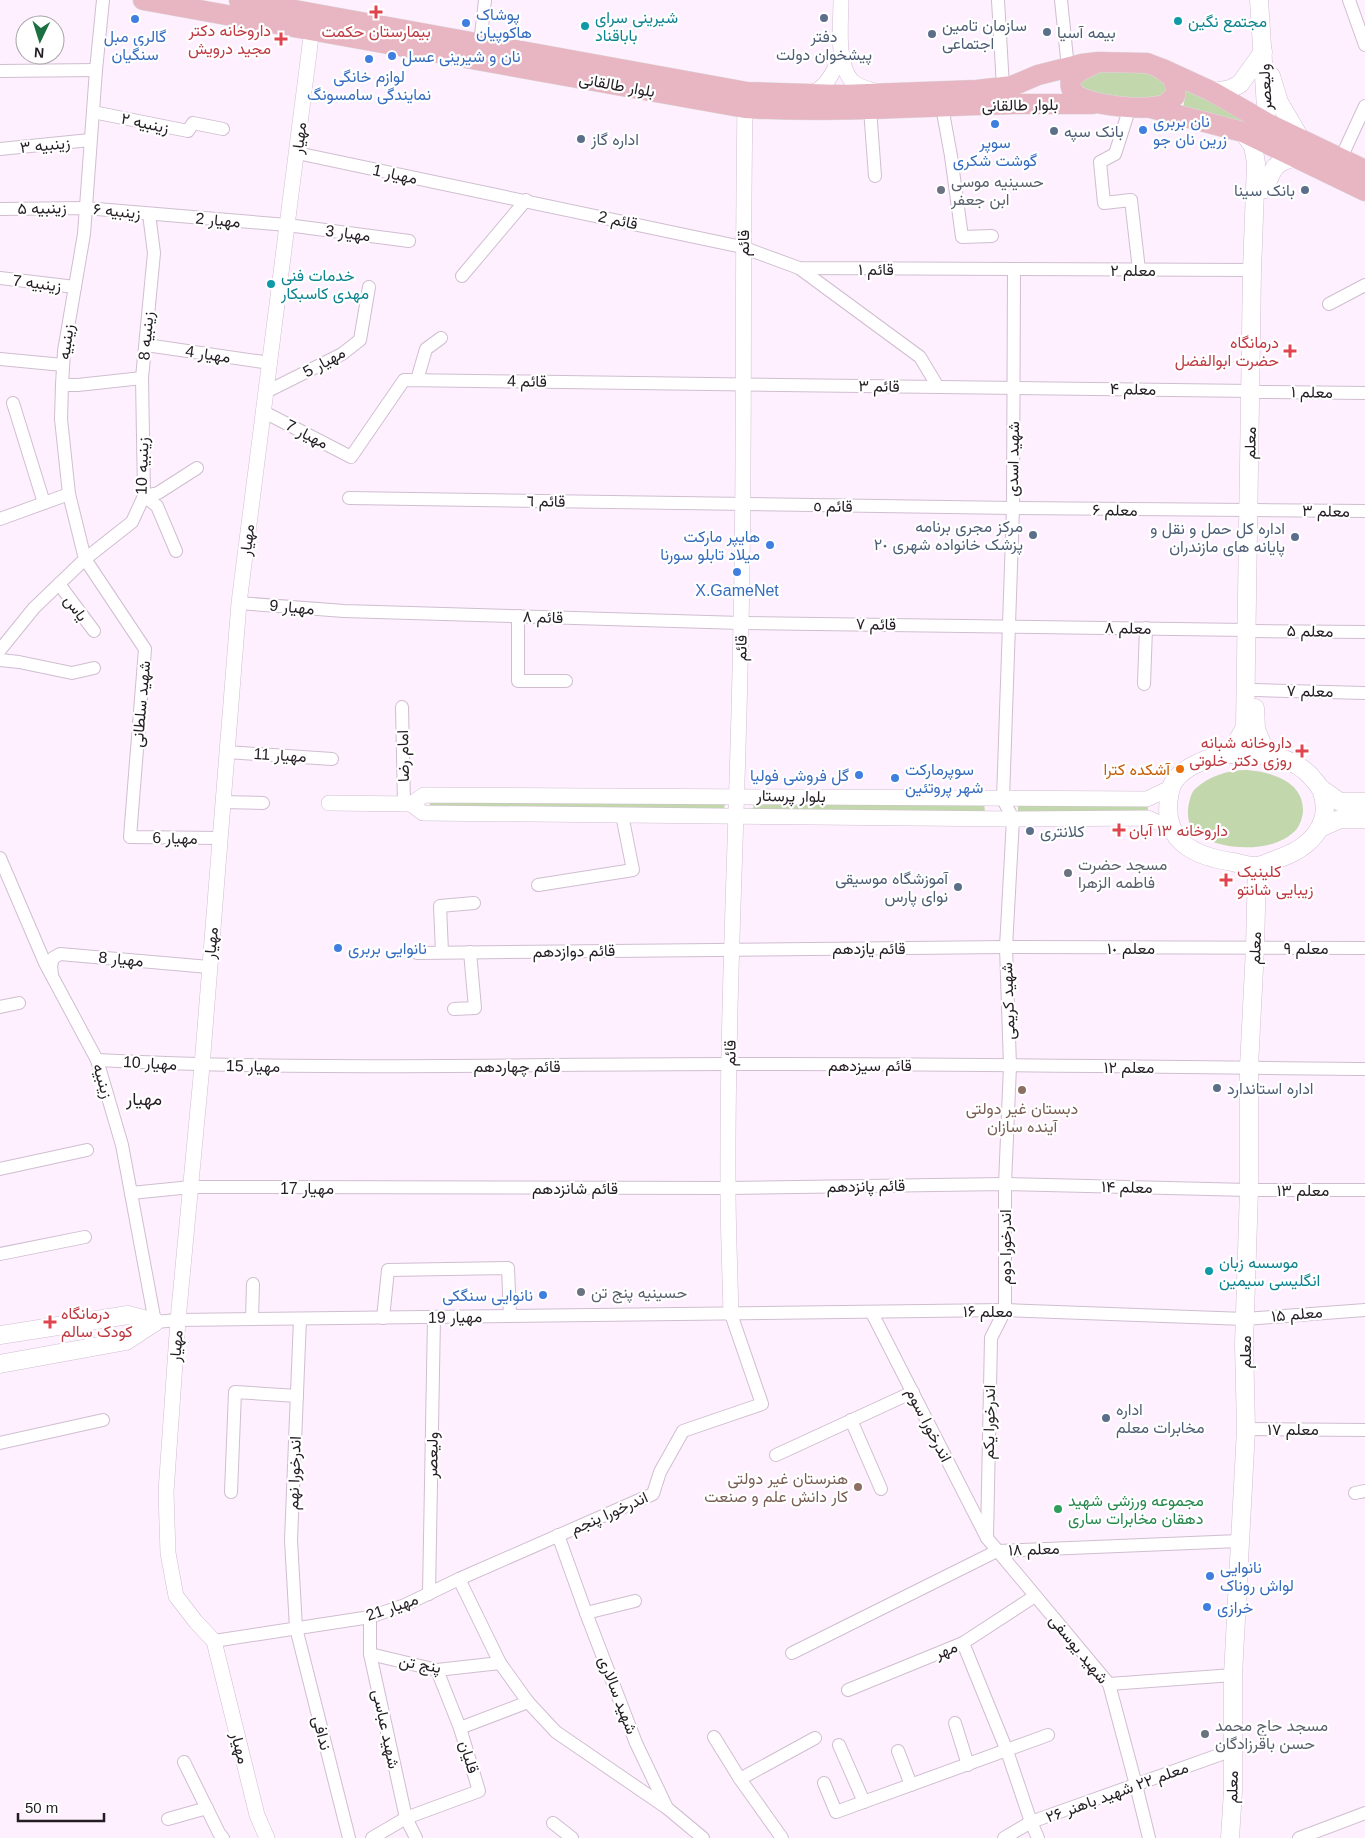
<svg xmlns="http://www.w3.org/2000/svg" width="1365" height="1838" font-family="Helvetica,Vazirmatn,sans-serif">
<rect width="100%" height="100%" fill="#fef0ff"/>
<g fill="#c2d7ac">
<path d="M1098 67 1160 73 1171 94 1152 103 1079 90 1077 80Z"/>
<path d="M1184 85 1250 117 1255 128 1183 109 1185 96Z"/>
<path d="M1247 770C1271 772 1303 781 1303 810 1303 816 1300 826 1295 831 1276 850 1239 850 1216 843 1208 840 1192 829 1189 822 1187 814 1188 806 1190 799 1191 795 1192 792 1195 789 1209 776 1228 770 1247 770Z"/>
<path d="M754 800 984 803 985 812 753 810Z"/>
<path d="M429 802H725L724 811 431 807Z"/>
<path d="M1018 804H1148V814L1018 811Z"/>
</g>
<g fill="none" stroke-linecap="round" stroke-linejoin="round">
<defs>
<g id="minor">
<path d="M998 0 1003 87"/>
<path d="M1061 0 1068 68"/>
<path d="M1349 0 1365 45"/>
<path d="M480 44 485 0"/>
<path d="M0 71 96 70"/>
<path d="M942 107 951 156 962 237 992 236"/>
<path d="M1130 107 1115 154 1100 162 1104 203 1131 200 1139 270"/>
<path d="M870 109 875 176"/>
<path d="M93 112 188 131 193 123 223 129"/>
<path d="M0 149 90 140"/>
<path d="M297 153 742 247 799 268 1252 270"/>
<path d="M1341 158 1365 106"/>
<path d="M0 209 85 208 287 225 409 241"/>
<path d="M149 214 154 253 142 378 144 496 132 522 85 559 145 649 130 837 220 838"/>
<path d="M799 268 920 357 938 387"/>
<path d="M462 276 526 200"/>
<path d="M0 278 75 287"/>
<path d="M1329 304 1365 285"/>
<path d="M146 345 270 363"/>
<path d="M0 359 63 365"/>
<path d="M417 380 426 349 441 338"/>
<path d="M62 385H78L142 378"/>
<path d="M266 392 342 354 360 340 369 287"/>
<path d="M1259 392 1365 393"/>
<path d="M13 403 44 503"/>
<path d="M264 412 351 457 404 380 1251 391"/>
<path d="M144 496 157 506 176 551"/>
<path d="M144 496 158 493 197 468"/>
<path d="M349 498 1013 508 1248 510"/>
<path d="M1256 510 1365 511"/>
<path d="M0 519 69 494"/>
<path d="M59 584 94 631"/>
<path d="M239 603 344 611 741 623 1246 630"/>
<path d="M518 616V681H566"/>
<path d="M1255 631 1365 632"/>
<path d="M0 650 34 608 85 559 69 494 61 419 62 385 64 351 84 234 96 70 103 0"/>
<path d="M0 660 19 662 72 673 94 668"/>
<path d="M1144 684 1146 628"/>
<path d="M1255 690 1365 693"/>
<path d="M402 707 404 804"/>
<path d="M227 752 332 759"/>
<path d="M223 802 263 803"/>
<path d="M0 858 45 963 97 1060 122 1145 155 1322 178 1320 1005 1310 1245 1319 1365 1310"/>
<path d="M538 885 633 870 622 815"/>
<path d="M442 952 440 906 474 903"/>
<path d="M417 953 1006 947 1365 948"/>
<path d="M52 975 51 966 53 958 60 954 209 967"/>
<path d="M0 1007 19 1003"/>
<path d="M454 1009 475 1008 470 952"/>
<path d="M97 1060C308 1071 518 1064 728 1064 940 1063 1153 1067 1365 1069"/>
<path d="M0 1169 87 1150"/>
<path d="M131 1193 191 1187 727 1188 1005 1184 1249 1190H1365"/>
<path d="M0 1254 85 1237"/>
<path d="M872 1313 987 1538 1109 1684 1136 1785 1149 1838"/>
<path d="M383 1318 388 1270 508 1268 510 1316"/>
<path d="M252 1319 253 1284"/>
<path d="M300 1319 291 1540 296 1628 349 1838"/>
<path d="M851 1420 881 1489"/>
<path d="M1246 1429 1365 1430"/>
<path d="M0 1443 103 1420"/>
<path d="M776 1455 913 1392"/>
<path d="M231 1492 235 1392 297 1396"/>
<path d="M1355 1493 1365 1491"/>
<path d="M558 1535 586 1613 636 1743 667 1808 703 1838"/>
<path d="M987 1538 991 1338 1005 1310V1184L1010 1066 1006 947 1013 819 1003 799 1013 508 1014 269"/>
<path d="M459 1579 500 1663 528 1702 556 1732 667 1808"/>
<path d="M429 1594 434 1317"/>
<path d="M586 1613 635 1601"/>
<path d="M370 1617V1654L406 1818 416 1838"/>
<path d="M214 1641 370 1617 405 1605 459 1579 653 1494 660 1472 683 1431 762 1404 731 1314"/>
<path d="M963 1643 1007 1751 1031 1822 1038 1838"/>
<path d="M792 1653 997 1551 1239 1541"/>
<path d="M370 1654 437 1670 500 1663"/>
<path d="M1109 1684 1233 1675"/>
<path d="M848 1690 963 1643 1035 1596"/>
<path d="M955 1723 968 1765"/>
<path d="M460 1728 528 1702"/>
<path d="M714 1737 740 1779 782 1838"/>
<path d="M839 1745 864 1802"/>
<path d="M898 1751 911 1785"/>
<path d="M184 1762 219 1833 223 1838"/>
<path d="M740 1779 815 1738"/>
<path d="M824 1783 836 1812 1048 1735"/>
<path d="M168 1819 207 1808"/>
<path d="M553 1823 572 1838"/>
<path d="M372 1838 406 1818 479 1791 460 1728 437 1670"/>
<path d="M1004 1838 1031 1822 1233 1750"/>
<path d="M1299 1838 1365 1813"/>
</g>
<g id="tertiary">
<path d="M841 0C841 23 836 61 851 80 857 87 867 89 875 91"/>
<path d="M807 93C811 92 816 92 819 89 830 81 837 65 841 53"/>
<path d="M329 803 411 804 424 795 1147 799 1170 788"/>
<path d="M411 804 423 813 1013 819 1148 818 1170 828"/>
<path d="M731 1314C730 1272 728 1229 728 1187 727 999 738 811 741 623 745 451 742 280 745 108"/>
<path d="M267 1838 257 1815 214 1641 196 1622 176 1596 168 1553 166 1492 178 1320 202 1066 239 603 312 29"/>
</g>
<g id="secondary">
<path d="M1259 0 1267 123"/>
<path d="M1271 76 1279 102 1300 138"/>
<path d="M1213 92 1230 89 1240 84 1263 52"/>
<path d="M1265 189C1273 168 1273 163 1296 157"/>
<path d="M1255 708 1256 729 1266 754"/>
<path d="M1230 754 1245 727 1252 270 1256 163 1253 146 1243 132"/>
<path d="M1230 754C1261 754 1293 753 1314 780 1316 782 1319 786 1321 789 1335 825 1308 849 1277 859 1270 862 1262 866 1255 866 1248 866 1240 864 1233 862 1191 856 1160 839 1170 792 1174 768 1209 757 1230 754Z"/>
<path d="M1320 788 1340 802H1365"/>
<path d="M1320 828 1340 819H1365"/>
<path d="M0 1335 128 1315 155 1322"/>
<path d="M0 1364 126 1341 155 1322"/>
<path d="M1230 1838 1233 1791V1675L1246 1429 1244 1344 1249 1190V1067L1255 948 1257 867"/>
</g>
<g id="primary">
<path d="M143 0 745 108C835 113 924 106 1014 104 1040 104 1067 104 1093 104"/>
<path d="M239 0 747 92 841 95 977 90 1012 86 1038 75 1082 64 1098 62 1147 63 1160 68 1172 77 1176 87 1175 96C1172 98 1169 102 1166 104 1150 112 1087 106 1074 93 1070 88 1070 84 1071 78L1080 71 1098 62"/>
<path d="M1163 69 1213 92 1267 123 1365 170"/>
<path d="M1151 108 1243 132 1365 191"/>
</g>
</defs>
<use href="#minor" stroke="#d0bed0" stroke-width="14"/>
<use href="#tertiary" stroke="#d0bed0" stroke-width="16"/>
<use href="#secondary" stroke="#d0bed0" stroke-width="19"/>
<use href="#primary" stroke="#dcdbdc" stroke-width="21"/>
<use href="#minor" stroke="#fff" stroke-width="12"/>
<use href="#tertiary" stroke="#fff" stroke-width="15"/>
<use href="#secondary" stroke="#fff" stroke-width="18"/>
<use href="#primary" stroke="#e8b5c2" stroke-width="20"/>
</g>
<g fill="#e0444e" stroke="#fff" stroke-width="2">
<path d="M373.5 4.5h5v5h5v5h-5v5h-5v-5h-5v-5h5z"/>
<path d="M278.5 31.5h5v5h5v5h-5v5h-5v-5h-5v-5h5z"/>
<path d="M1287.5 343.5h5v5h5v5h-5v5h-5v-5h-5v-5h5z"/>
<path d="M1299.5 743.5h5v5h5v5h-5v5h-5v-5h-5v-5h5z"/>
<path d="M1116.5 822.5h5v5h5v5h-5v5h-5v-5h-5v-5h5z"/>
<path d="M1223.5 872.5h5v5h5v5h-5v5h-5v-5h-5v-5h5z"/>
<path d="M47.5 1314.5h5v5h5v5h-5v5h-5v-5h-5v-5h5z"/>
</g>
<g fill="#5c6f8a" stroke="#fff" stroke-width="2">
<circle cx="824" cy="18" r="5"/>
<circle cx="1047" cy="32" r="5"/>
<circle cx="932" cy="34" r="5"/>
<circle cx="1054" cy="131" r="5"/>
<circle cx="581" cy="139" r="5"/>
<circle cx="1305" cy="190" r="5"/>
<circle cx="1033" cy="535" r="5"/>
<circle cx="1295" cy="537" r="5"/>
<circle cx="1030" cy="831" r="5"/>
<circle cx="958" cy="887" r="5"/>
<circle cx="1217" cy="1088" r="5"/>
<circle cx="1106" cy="1418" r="5"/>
</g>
<g fill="#3f7fe0" stroke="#fff" stroke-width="2">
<circle cx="135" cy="19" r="5"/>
<circle cx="466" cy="23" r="5"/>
<circle cx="392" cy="56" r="5"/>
<circle cx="369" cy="59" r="5"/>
<circle cx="995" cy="124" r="5"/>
<circle cx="1143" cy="130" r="5"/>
<circle cx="770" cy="545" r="5"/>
<circle cx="737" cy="572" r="5"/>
<circle cx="859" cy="775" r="5"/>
<circle cx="895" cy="778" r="5"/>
<circle cx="338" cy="948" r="5"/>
<circle cx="543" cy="1295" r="5"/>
<circle cx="1210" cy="1576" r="5"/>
<circle cx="1207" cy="1607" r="5"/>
</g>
<g fill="#0f9aa8" stroke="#fff" stroke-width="2">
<circle cx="1178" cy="21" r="5"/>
<circle cx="585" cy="26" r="5"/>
<circle cx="271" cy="284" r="5"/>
<circle cx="1209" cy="1271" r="5"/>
</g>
<g fill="#6b7280" stroke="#fff" stroke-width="2">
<circle cx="941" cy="190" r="5"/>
<circle cx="1068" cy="873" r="5"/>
<circle cx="581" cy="1292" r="5"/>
<circle cx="1205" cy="1734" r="5"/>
</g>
<circle fill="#e8710a" stroke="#fff" stroke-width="2" cx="1180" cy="769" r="5"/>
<g fill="#8d6e63" stroke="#fff" stroke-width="2">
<circle cx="1022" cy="1090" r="5"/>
<circle cx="858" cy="1487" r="5"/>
</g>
<circle fill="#2e9e5b" stroke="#fff" stroke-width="2" cx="1058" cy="1509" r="5"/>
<g text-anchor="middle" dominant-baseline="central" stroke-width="4.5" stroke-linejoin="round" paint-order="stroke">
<g font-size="16" fill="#366cbe" stroke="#fff" text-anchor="start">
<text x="476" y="14">پوشاک<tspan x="476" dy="18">هاکوپیان</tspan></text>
<text x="135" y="36" text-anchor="middle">گالری مبل<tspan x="135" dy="18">سنگیان</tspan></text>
<text x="402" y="56">نان و شیرینی عسل</text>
<text x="369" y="76" text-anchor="middle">لوازم خانگی<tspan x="369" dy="18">نمایندگی سامسونگ</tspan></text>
<text x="1153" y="121">نان بربری<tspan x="1153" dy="18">زرین نان جو</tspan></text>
<text x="995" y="142" text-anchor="middle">سوپر<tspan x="995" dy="18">گوشت شکری</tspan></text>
<text x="760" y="536" text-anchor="end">هایپر مارکت<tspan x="760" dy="18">میلاد تابلو سورنا</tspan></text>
<text x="737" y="590" text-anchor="middle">X.GameNet</text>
<text x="905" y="769">سوپرمارکت<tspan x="905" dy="18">شهر پروتئین</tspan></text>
<text x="849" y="775" text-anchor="end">گل فروشی فولیا</text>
<text x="348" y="948">نانوایی بربری</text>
<text x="533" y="1295" text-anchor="end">نانوایی سنگکی</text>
<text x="1220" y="1567">نانوایی<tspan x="1220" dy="18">لواش روناک</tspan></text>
<text x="1217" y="1607">خرازی</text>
</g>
<g font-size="16" fill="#0d838f" stroke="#fff" text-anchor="start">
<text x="595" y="17">شیرینی سرای<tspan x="595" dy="18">باباقناد</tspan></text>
<text x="1188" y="21">مجتمع نگین</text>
<text x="281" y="275">خدمات فنی<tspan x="281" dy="18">مهدی کاسبکار</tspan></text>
<text x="1219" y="1262">موسسه زبان<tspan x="1219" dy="18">انگلیسی سیمین</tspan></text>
</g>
<g font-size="16" fill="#4e5e75" stroke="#fff" text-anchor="start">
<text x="942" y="25">سازمان تامین<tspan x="942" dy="18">اجتماعی</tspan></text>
<text x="1057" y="32">بیمه آسیا</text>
<text x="824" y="36" text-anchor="middle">دفتر<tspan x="824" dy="18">پیشخوان دولت</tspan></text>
<text x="1064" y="131">بانک سپه</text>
<text x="591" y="139">اداره گاز</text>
<text x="1295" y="190" text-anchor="end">بانک سینا</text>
<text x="1023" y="526" text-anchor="end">مرکز مجری برنامه<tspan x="1023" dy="18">پزشک خانواده شهری ٢٠</tspan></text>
<text x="1285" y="528" text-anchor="end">اداره کل حمل و نقل و<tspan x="1285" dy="18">پایانه های مازندران</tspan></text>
<text x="1040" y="831">کلانتری</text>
<text x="948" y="878" text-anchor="end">آموزشگاه موسیقی<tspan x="948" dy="18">نوای پارس</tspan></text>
<text x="1227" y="1088">اداره استاندارد</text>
<text x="1116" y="1409">اداره<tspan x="1116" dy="18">مخابرات معلم</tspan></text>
</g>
<g font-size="16" fill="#be3a42" stroke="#fff" text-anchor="end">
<text x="271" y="30">داروخانه دکتر<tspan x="271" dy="18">مجید درویش</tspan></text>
<text x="376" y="31" text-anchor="middle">بیمارستان حکمت</text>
<text x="1279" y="342">درمانگاه<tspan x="1279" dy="18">حضرت ابوالفضل</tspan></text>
<text x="1292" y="742">داروخانه شبانه<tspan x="1292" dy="18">روزی دکتر خلوتی</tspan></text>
<text x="1129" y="830" text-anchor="start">داروخانه ١٣ آبان</text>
<text x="1237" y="871" text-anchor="start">کلینیک<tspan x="1237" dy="18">زیبایی شانتو</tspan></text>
<text x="61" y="1313" text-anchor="start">درمانگاه<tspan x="61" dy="18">کودک سالم</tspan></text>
</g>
<g font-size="16" fill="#231d23" stroke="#fff">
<text transform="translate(617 85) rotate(10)">بلوار طالقانی</text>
<text transform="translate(1265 87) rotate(-93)">ولیعصر</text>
<text transform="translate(1020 105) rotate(-1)">بلوار طالقانی</text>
<text transform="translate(145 123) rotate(12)">زینبیه ۲</text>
<text transform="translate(299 138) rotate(-83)">مهیار</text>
<text transform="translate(45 145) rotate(-6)">زینبیه ۳</text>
<text transform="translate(395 174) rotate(12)">مهیار 1</text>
<text transform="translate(42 208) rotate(-1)">زینبیه ۵</text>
<text transform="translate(117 211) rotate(6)">زینبیه ۶</text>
<text transform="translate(218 220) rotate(5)">مهیار 2</text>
<text transform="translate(618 220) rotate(12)">قائم 2</text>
<text transform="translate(348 233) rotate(7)">مهیار 3</text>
<text transform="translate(743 243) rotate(-90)">قائم</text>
<text x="876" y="269">قائم ١</text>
<text x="1133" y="270">معلم ٢</text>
<text transform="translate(37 283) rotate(7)">زینبیه 7</text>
<text transform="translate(146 336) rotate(-85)">زینبیه 8</text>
<text transform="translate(66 342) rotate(-82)">زینبیه</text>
<text transform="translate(208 354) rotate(8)">مهیار 4</text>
<text transform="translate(324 362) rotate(-29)">مهیار 5</text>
<text transform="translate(527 381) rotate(1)">قائم 4</text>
<text transform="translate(879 386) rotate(1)">قائم ٣</text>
<text transform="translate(1133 389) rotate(1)">معلم ۴</text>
<text transform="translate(1312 392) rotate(1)">معلم ١</text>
<text transform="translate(307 434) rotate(27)">مهیار 7</text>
<text transform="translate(1250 443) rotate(-89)">معلم</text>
<text transform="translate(1013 459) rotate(-89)">شهید اسدی</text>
<text transform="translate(142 466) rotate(-88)">زینبیه 10</text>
<text transform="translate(546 501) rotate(1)">قائم ٦</text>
<text transform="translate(833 506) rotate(1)">قائم ٥</text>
<text transform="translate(1115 510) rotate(1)">معلم ۶</text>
<text transform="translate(1326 511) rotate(1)">معلم ۳</text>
<text transform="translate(247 540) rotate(-83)">مهیار</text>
<text transform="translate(292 607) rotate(5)">مهیار 9</text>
<text transform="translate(76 608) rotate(54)">یاس</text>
<text transform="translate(543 617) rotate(2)">قائم ٨</text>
<text transform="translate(876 624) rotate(1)">قائم ٧</text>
<text transform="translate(1128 628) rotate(1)">معلم ۸</text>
<text transform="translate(1310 631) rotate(1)">معلم ۵</text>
<text transform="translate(741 648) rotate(-89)">قائم</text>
<text transform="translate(1310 691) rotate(1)">معلم ٧</text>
<text transform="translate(141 704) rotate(-85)">شهید سلطانی</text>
<text transform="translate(280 755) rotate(3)">مهیار 11</text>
<text transform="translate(403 756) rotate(-91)">امام رضا</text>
<text transform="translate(791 796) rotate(1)">بلوار پرستار</text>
<text transform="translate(175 838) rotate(1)">مهیار 6</text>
<text transform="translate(211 943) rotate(-85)">مهیار</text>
<text x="869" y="948">قائم یازدهم</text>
<text x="1131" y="948">معلم ١٠</text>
<text transform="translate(1255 948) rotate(-88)">معلم</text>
<text x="1306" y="948">معلم ٩</text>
<text transform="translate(574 951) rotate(-1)">قائم دوازدهم</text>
<text transform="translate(121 959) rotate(5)">مهیار 8</text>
<text transform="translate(1008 1001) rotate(-92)">شهید کریمی</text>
<text transform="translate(730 1053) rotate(-89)">قائم</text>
<text transform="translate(150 1063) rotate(3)">مهیار 10</text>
<text x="870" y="1065">قائم سیزدهم</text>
<text transform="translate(253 1066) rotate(1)">مهیار 15</text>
<text x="517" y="1066">قائم چهاردهم</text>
<text x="1129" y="1067">معلم ١٢</text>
<text transform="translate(103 1081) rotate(74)">زینبیه</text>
<text transform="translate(866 1186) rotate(-1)">قائم پانزدهم</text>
<text transform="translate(1127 1187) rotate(1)">معلم ۱۴</text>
<text x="307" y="1188">مهیار 17</text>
<text x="575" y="1188">قائم شانزدهم</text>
<text x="1303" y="1190">معلم ١٣</text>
<text transform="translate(1005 1247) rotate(-90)">اندرخورا دوم</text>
<text x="988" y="1311">معلم ۱۶</text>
<text transform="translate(1297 1314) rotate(-5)">معلم ۱۵</text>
<text transform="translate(455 1317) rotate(-1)">مهیار 19</text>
<text transform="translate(176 1346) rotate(-86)">مهیار</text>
<text transform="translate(1245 1352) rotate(-90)">معلم</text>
<text transform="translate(989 1422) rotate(-89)">اندرخورا یکم</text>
<text transform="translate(929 1425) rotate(63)">اندرخورا سوم</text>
<text x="1293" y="1429">معلم ١٧</text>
<text transform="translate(432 1455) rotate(-89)">ولیعصر</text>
<text transform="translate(294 1473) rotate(-88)">اندرخورا نهم</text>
<text transform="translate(609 1513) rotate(-24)">اندرخورا پنجم</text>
<text transform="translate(1034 1549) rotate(-2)">معلم ۱۸</text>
<text transform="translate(392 1607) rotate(-19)">مهیار 21</text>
<text transform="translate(1079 1649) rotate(51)">شهید یوسفی</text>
<text transform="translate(946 1650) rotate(-22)">مهر</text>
<text transform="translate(420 1664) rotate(10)">پنج تن</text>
<text transform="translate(618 1695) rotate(69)">شهید سالاری</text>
<text transform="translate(386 1729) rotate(78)">شهید عباسی</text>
<text transform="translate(322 1733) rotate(76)">ندافی</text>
<text transform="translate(240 1748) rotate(76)">مهیار</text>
<text transform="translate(469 1757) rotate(73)">قلیان</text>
<text transform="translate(1232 1787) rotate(-89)">معلم</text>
<text transform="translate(1117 1792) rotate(-20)">معلم ۲۲ شهید باهنر ۲۶</text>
</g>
<g font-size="16" fill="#5b616d" stroke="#fff" text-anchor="start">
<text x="951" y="181">حسینیه موسی<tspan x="951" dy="18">ابن جعفر</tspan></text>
<text x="1078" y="864">مسجد حضرت<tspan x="1078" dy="18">فاطمه الزهرا</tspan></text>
<text x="591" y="1292">حسینیه پنج تن</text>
<text x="1215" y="1725">مسجد حاج محمد<tspan x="1215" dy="18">حسن باقرزادگان</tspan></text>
</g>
<g font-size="16" fill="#c56008" stroke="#fff" text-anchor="end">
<text x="1170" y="769">آشکده کترا</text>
</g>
<g font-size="16" fill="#785e54" stroke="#fff">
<text x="1022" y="1108">دبستان غیر دولتی<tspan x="1022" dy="18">آینده سازان</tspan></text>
<text x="848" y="1478" text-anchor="end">هنرستان غیر دولتی<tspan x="848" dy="18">کار دانش علم و صنعت</tspan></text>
</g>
<g font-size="16" fill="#27864d" stroke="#fff" text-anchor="start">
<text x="1068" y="1500">مجموعه ورزشی شهید<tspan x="1068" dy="18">دهقان مخابرات ساری</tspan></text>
</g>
<g font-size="18" fill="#231d23" stroke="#fff">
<text x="144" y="1099">مهیار</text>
</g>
</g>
<g transform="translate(40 40) rotate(184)"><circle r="24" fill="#ffffff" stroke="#a7a5a7"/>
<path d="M0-4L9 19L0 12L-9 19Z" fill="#1b6f41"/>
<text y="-8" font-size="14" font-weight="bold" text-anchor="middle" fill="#231d23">N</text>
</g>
<path d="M18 1813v8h86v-8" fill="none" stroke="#231d23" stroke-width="2.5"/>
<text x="25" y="1813" font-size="15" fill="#231d23" stroke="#ffffff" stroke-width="4" paint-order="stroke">50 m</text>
</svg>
